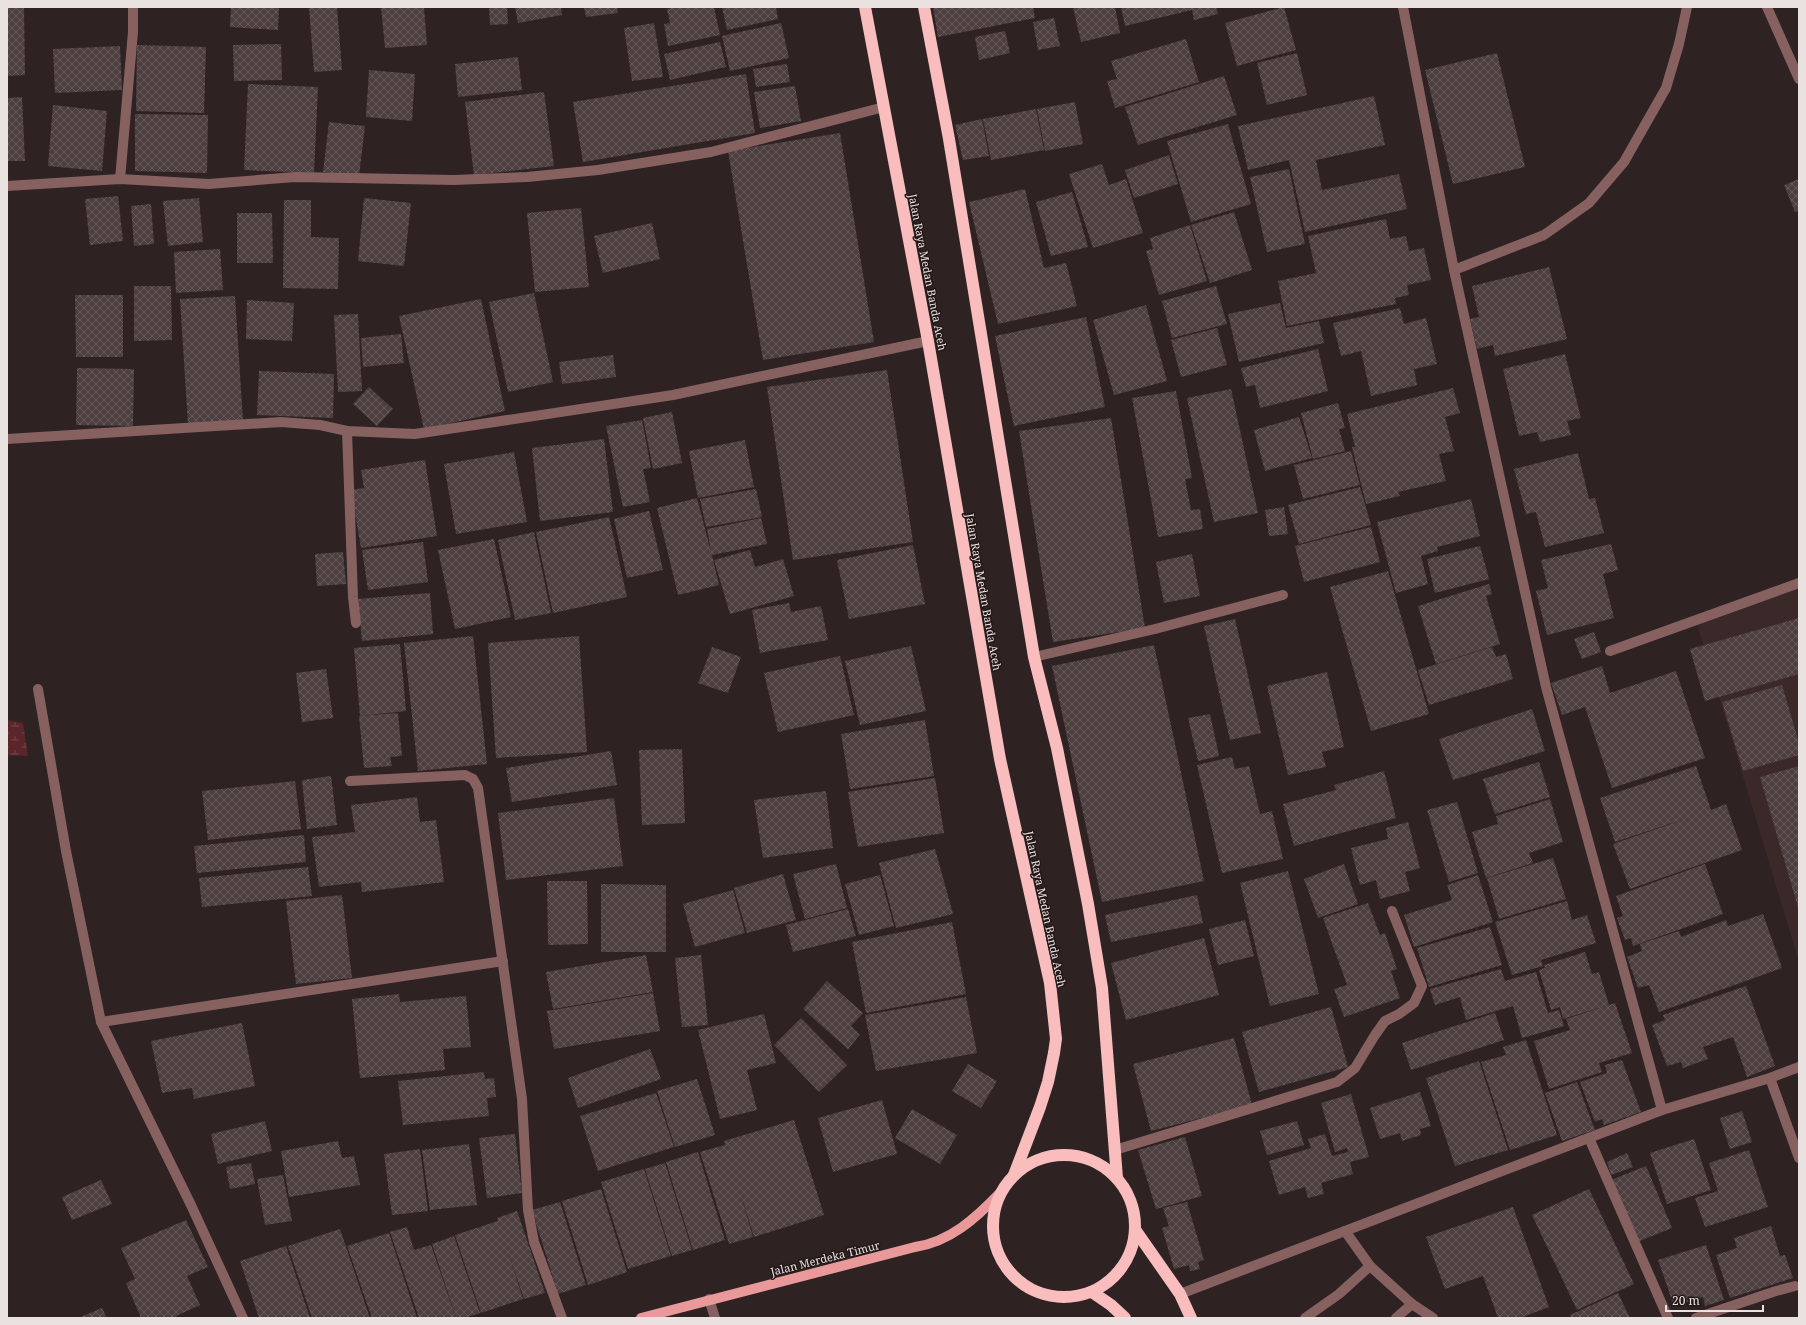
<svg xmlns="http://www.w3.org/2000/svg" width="1806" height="1325" font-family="'Noto Serif',serif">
<defs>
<pattern id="wetland-marsh" width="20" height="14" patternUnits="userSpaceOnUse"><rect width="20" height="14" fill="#5a262a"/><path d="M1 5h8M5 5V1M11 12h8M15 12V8" fill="none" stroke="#724549"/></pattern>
<pattern id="building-cross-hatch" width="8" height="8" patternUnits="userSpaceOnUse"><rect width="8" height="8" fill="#4d3f3f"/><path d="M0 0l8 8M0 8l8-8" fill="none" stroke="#675a5a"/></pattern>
</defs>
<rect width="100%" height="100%" fill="#2e2222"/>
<path fill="#3b2828" d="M1799 587V962L1696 621Z"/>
<path fill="url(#wetland-marsh)" d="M7 720 23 723 28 756 7 755Z"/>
<g fill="url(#building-cross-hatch)">
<path d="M7 7H24L25 75 7 76Z"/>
<path d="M231 7H279L278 30 230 27Z"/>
<path d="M309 7H337L342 70 314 72Z"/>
<path d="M381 7H424L427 45 385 48Z"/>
<path d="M489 7H507L508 24 490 25Z"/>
<path d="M515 7H561L562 15 518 23Z"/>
<path d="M584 7H617L618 13 586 17Z"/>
<path d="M675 7H714L720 35 668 46 664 24 670 23 667 9Z"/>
<path d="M722 7H776L778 19 727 30Z"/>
<path d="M933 7H1033L1035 18 938 37Z"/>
<path d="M1073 7H1115L1120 33 1081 42Z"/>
<path d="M1121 7H1216L1218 14 1194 20 1192 10 1125 26Z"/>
<path d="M1284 7 1296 50 1237 66 1225 23Z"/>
<path d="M1054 18 1060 46 1038 50 1033 22Z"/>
<path d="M654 23 663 77 632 81 624 28Z"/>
<path d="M781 23 789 58 730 71 722 36Z"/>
<path d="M1005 31 1010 53 979 60 975 37Z"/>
<path d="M1186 39 1199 82 1115 108 1107 81 1117 79 1111 61Z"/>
<path d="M720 42 726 67 670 80 664 54Z"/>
<path d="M281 44 282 80 234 81 233 45Z"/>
<path d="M137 45 206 47 204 113 136 111Z"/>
<path d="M120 46 122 90 55 93 53 49Z"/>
<path d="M1297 53 1307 95 1267 105 1257 63Z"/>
<path d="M1497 53 1525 167 1453 184 1425 70Z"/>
<path d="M518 57 522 90 458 97 455 64Z"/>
<path d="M787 64 790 82 756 87 753 69Z"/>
<path d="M369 70 415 74 412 121 366 117Z"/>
<path d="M746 74 755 133 583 162 573 102Z"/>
<path d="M1224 76 1237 115 1138 145 1125 107Z"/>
<path d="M248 84 318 87 314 173 244 170Z"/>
<path d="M795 86 801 121 760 128 754 92Z"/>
<path d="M544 92 554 166 474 175 465 102Z"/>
<path d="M1374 96 1385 145 1316 160 1322 190 1399 174 1407 209 1305 232 1289 160 1248 170 1238 126Z"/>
<path d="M22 97 25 161H7V98Z"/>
<path d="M1075 102 1083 144 1045 151 1037 109Z"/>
<path d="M53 105 107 111 102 171 48 166Z"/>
<path d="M1036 109 1044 150 991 160 983 119Z"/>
<path d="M135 114 208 115 207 173 135 171Z"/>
<path d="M982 119 989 156 963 160 955 125Z"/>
<path d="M329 122 365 126 359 176 323 172Z"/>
<path d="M1228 124 1251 204 1191 222 1167 141Z"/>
<path d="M840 133 874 342 763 360 728 151Z"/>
<path d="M1169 155 1178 184 1134 198 1125 170Z"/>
<path d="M1102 164 1109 185 1126 179 1143 233 1093 248 1069 174Z"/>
<path d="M1289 169 1305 244 1267 252 1250 177Z"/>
<path d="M1799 179V210L1795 212 1784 185Z"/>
<path d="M1025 189 1044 268 1066 263 1077 306 998 324 969 202Z"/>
<path d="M1072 192 1088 247 1051 256 1036 202Z"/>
<path d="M118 196 123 241 90 245 85 199Z"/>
<path d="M199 198 203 242 168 246 163 201Z"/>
<path d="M364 198 411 203 404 266 358 261Z"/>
<path d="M284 200H311V237L339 238 338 289 283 288Z"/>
<path d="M151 204 154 244 134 246 131 206Z"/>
<path d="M581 208 589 287 535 292 527 213Z"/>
<path d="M1234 212 1252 270 1210 283 1191 225Z"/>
<path d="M237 213H272L273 263H237Z"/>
<path d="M1386 219 1390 239 1406 236 1409 251 1424 248 1431 280 1407 285 1409 295 1395 298 1396 304 1287 326 1278 281 1316 273 1308 236Z"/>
<path d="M652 223 660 259 603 273 594 236Z"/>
<path d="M1190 225 1207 281 1159 295 1146 251 1153 249 1150 238Z"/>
<path d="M220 249 223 290 176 293 174 252Z"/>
<path d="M1549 267 1567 339 1495 356 1493 345 1477 349 1470 319 1479 317 1472 286Z"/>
<path d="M134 286H171L172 340 134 341Z"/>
<path d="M1216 286 1227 324 1172 338 1162 301Z"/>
<path d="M534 293 553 382 508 392 489 302Z"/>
<path d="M75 295H123V357H76Z"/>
<path d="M235 296 243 421 188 425 180 299Z"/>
<path d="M481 299 505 411 424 429 399 316Z"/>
<path d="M247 300 294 303 292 341 246 339Z"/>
<path d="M1280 303 1286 328 1319 321 1324 343 1239 362 1228 314Z"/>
<path d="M1146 305 1167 381 1114 395 1093 320Z"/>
<path d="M1400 308 1404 324 1426 318 1437 364 1414 369 1417 385 1371 396 1361 351 1341 356 1333 323Z"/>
<path d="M358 314 362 391 338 392 334 315Z"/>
<path d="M1086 317 1105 407 1014 426 995 336Z"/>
<path d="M1217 328 1227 365 1181 377 1171 340Z"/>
<path d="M401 334 404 363 363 367 361 338Z"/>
<path d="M1318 349 1328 391 1260 408 1255 385 1246 387 1241 368Z"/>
<path d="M1565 354 1581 418 1567 421 1571 435 1540 442 1537 432 1519 436 1503 369Z"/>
<path d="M613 355 616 377 562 384 559 362Z"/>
<path d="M77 368 134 369 133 426 76 425Z"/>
<path d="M887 370 913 542 793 560 767 387Z"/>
<path d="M259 371 334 374 333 418 257 415Z"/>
<path d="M369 387 393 409 377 426 353 404Z"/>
<path d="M1453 388 1460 413 1445 417 1454 451 1439 454 1446 481 1398 492 1400 496 1366 504 1352 447H1355L1347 414Z"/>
<path d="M1231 389 1258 513 1214 522 1187 398Z"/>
<path d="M1176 391 1192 478 1185 479 1191 510 1200 509 1203 529 1158 537 1132 398Z"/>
<path d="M1338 403 1345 428 1339 429 1345 451 1313 459 1301 413Z"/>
<path d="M672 412 682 463 653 469 643 418Z"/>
<path d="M1299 417 1312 458 1265 471 1254 430Z"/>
<path d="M1111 418 1145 628 1053 642 1019 431Z"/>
<path d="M642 420 651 468 643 469 650 502 623 507 606 426Z"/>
<path d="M604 439 613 512 540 521 532 448Z"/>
<path d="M745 440 754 487 698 498 689 451Z"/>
<path d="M1351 451 1360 485 1303 499 1294 465Z"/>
<path d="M514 452 527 522 456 534 444 464Z"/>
<path d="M1578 453 1589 499 1595 498 1604 533 1545 547 1536 512 1526 514 1514 469Z"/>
<path d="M425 460 437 536 361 548 351 490 364 488 361 470Z"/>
<path d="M1360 487 1371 525 1299 544 1288 505Z"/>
<path d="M756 489 762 517 706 527 700 499Z"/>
<path d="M697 498 711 552 707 529 761 518 767 544 712 555 719 585 678 595 657 508Z"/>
<path d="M1471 499 1480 536 1437 547 1438 551 1421 556 1428 584 1396 593 1377 522Z"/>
<path d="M1284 507 1288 534 1269 536 1265 510Z"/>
<path d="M649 511 663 570 627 578 614 519Z"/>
<path d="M609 517 627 597 553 613 536 532Z"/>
<path d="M1371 527 1380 562 1304 582 1295 546Z"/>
<path d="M534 532 551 613 515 620 498 540Z"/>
<path d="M494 539 511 617 455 629 438 550Z"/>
<path d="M423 542 428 582 368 590 362 550Z"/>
<path d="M1611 544 1618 570 1603 574 1614 618 1547 635 1536 591 1548 588 1541 560Z"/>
<path d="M913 545 925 604 849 619 837 560Z"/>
<path d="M1480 546 1489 579 1435 593 1427 559Z"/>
<path d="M750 550 755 567 783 559 794 596 730 614 714 560Z"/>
<path d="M343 552 346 584 317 586 315 554Z"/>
<path d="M1192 554 1200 596 1164 603 1156 562Z"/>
<path d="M1388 571 1429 714 1371 731 1330 587Z"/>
<path d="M1489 584 1492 594 1486 596 1500 644 1436 664 1418 606Z"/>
<path d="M430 593 433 634 362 641 358 599Z"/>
<path d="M789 603 791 612 821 606 828 640 760 653 752 610Z"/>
<path d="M1799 618V674L1705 701 1690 649Z"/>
<path d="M1235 619 1261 733 1230 740 1204 626Z"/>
<path d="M1594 632 1601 652 1582 659 1574 639Z"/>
<path d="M473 636 487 764 418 771 404 643Z"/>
<path d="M579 636 587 752 496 758 488 643Z"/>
<path d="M400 644 406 711 360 716 354 648Z"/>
<path d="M1154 645 1204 881 1102 902 1052 666Z"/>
<path d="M911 646 926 711 860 725 845 661Z"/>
<path d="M712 647 741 657 728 693 698 683Z"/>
<path d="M1492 647 1496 657 1506 654 1513 679 1429 705 1418 670Z"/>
<path d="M840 656 854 715 778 732 764 673Z"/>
<path d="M1602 666 1610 693 1676 671 1705 758 1612 788 1585 707 1562 715 1551 683Z"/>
<path d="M326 669 333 718 302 722 296 673Z"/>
<path d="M1327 672 1344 747 1322 752 1326 767 1288 775 1267 686Z"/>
<path d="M1782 685 1799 743V755L1743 771 1722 702Z"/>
<path d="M1532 709 1545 751 1453 780 1439 739Z"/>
<path d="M398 713 402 756 390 757 392 766 364 768 359 716Z"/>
<path d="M1210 714 1219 756 1198 761 1188 718Z"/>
<path d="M925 720 934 776 850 789 841 734Z"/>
<path d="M682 749 685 823 642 825 639 750Z"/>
<path d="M611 751 617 785 512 802 506 768Z"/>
<path d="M1232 757 1235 769 1249 766 1260 814 1272 811 1283 859 1222 873 1197 765Z"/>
<path d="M1539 762 1550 797 1495 814 1483 779Z"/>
<path d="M1696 766 1711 810 1726 804 1742 850 1630 889 1613 844 1688 818 1615 842 1600 798Z"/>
<path d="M1799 766V911L1760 777Z"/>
<path d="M1384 771 1396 818 1294 846 1283 804 1336 790 1334 785Z"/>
<path d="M331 776 337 825 307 829 302 780Z"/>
<path d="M935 778 944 833 858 847 848 792Z"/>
<path d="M295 781 301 829 208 840 202 791Z"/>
<path d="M826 791 833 848 763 858 754 800Z"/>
<path d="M417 797 420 822 436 820 444 882 362 892 361 882 319 887 312 837 355 832 351 805Z"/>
<path d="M614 798 623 866 506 880 498 813Z"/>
<path d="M1550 799 1563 842 1529 853 1533 863 1486 878 1472 832 1498 824 1496 816Z"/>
<path d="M1457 802 1478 873 1449 882 1427 810Z"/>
<path d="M1408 822 1420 868 1405 872 1410 891 1380 899 1376 880 1360 885 1351 848 1388 839 1386 828Z"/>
<path d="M304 835 306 862 197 873 194 846Z"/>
<path d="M935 849 953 914 896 928 879 863Z"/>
<path d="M1553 858 1566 899 1499 919 1487 878Z"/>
<path d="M836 864 847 908 805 919 793 874Z"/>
<path d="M1344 864 1358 904 1318 918 1304 879Z"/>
<path d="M1705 864 1723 914 1633 946 1631 938 1625 940 1617 918 1623 916 1616 896Z"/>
<path d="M308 867 312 896 202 907 199 878Z"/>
<path d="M1288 871 1319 994 1270 1006 1240 883Z"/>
<path d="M783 874 796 920 747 933 734 888Z"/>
<path d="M880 875 894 926 859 935 845 884Z"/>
<path d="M1478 875 1493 922 1414 947 1404 915 1452 900 1447 885Z"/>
<path d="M547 881H587L588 944 548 945Z"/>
<path d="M601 884 666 885V952H601Z"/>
<path d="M733 890 745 933 695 947 683 904Z"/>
<path d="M342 895 352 978 296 984 286 901Z"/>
<path d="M1197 895 1203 923 1111 942 1105 915Z"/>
<path d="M1567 901 1572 920 1587 915 1596 943 1541 960 1543 966 1512 975 1495 922Z"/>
<path d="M1368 903 1380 935 1385 933 1397 969 1391 971 1400 998 1344 1017 1334 989 1347 985 1323 918Z"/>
<path d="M848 909 856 936 793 952 786 925Z"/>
<path d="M1763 914 1782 968 1659 1012 1649 985 1638 988 1627 957 1642 951 1640 944 1679 931 1681 937 1726 920 1728 926Z"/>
<path d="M1245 920 1254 956 1218 965 1209 929Z"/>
<path d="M952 922 966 994 866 1013 852 942Z"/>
<path d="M1490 927 1502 965 1429 987 1417 948Z"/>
<path d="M1204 938 1219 995 1126 1020 1111 963Z"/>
<path d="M1585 952 1592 974 1599 972 1609 1005 1563 1019 1560 1007 1551 1010 1539 970 1545 968 1544 965Z"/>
<path d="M646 955 653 992 553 1009 546 972Z"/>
<path d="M701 955 708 1025 682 1027 675 958Z"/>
<path d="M1501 969 1505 981 1536 972 1548 1013 1559 1010 1564 1026 1522 1038 1513 1006 1466 1020 1460 997 1435 1005 1430 989Z"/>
<path d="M827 981 863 1013 851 1026 860 1035 848 1049 803 1009Z"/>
<path d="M1746 986 1775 1066 1747 1077 1733 1037 1703 1047 1708 1059 1683 1068 1681 1062 1667 1066 1652 1025 1665 1020 1663 1015Z"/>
<path d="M653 993 660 1031 554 1049 547 1011Z"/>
<path d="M399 994 400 1002 466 996 471 1047 443 1049 445 1070 360 1078 352 999Z"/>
<path d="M966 997 977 1053 876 1071 865 1015Z"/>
<path d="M1615 1003 1632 1053 1599 1063 1602 1072 1549 1089 1534 1041 1570 1030 1566 1019Z"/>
<path d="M1331 1007 1348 1067 1259 1092 1242 1032Z"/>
<path d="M1495 1013 1504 1040 1411 1070 1402 1043Z"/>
<path d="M764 1014 776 1063 747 1070 757 1110 720 1119 698 1030Z"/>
<path d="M801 1018 847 1065 819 1092 774 1045Z"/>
<path d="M242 1023 255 1086 194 1099 192 1088 162 1093 151 1041Z"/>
<path d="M1234 1038 1252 1105 1151 1131 1133 1064Z"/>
<path d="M1526 1040 1557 1135 1510 1150 1481 1062 1506 1055 1503 1047Z"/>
<path d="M650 1049 661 1079 578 1108 568 1078Z"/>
<path d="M1622 1060 1641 1112 1604 1125 1602 1119 1595 1122 1580 1082 1607 1073 1605 1065Z"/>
<path d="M1479 1061 1508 1150 1455 1166 1426 1078Z"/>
<path d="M968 1064 997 1081 981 1108 952 1091Z"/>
<path d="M484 1072 485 1079 494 1078 496 1097 487 1098 489 1116 403 1125 398 1081Z"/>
<path d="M697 1079 715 1135 675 1147 657 1091Z"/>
<path d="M1577 1082 1595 1130 1562 1141 1545 1093Z"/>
<path d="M1420 1092 1431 1126 1420 1129 1421 1135 1402 1141 1400 1133 1380 1139 1370 1108Z"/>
<path d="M656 1093 674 1147 598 1171 580 1116Z"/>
<path d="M1351 1094 1369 1157 1350 1162 1353 1174 1321 1183 1324 1194 1308 1198 1305 1187 1279 1195 1269 1161 1311 1148 1308 1139 1325 1134 1332 1156 1348 1152 1347 1148 1335 1152 1321 1103Z"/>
<path d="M882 1100 897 1154 833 1172 818 1118Z"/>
<path d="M912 1109 957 1135 940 1164 895 1138Z"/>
<path d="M1742 1111 1752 1142 1730 1149 1720 1118Z"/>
<path d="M794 1120 824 1215 754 1237 740 1192 753 1237 729 1244 700 1152 725 1145 724 1141Z"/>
<path d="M265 1121 272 1151 218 1164 211 1134Z"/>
<path d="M1297 1121 1304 1145 1267 1155 1260 1131Z"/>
<path d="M515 1134 522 1193 487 1198 479 1138Z"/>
<path d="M1185 1137 1202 1196 1156 1209 1138 1150Z"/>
<path d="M1694 1139 1711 1190 1667 1204 1650 1153Z"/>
<path d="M338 1141 342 1158 354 1156 360 1185 289 1197 281 1151Z"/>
<path d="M469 1144 477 1205 430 1210 422 1150Z"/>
<path d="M420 1149 428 1211 392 1215 384 1154Z"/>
<path d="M1749 1150 1768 1207 1705 1227 1695 1198 1718 1191 1709 1163Z"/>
<path d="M698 1152 725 1240 693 1250 666 1162Z"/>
<path d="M1627 1153 1633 1167 1611 1175 1607 1162Z"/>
<path d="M251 1163 255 1184 230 1189 226 1167Z"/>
<path d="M665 1163 692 1250 672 1256 645 1169Z"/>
<path d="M1646 1166 1672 1228 1637 1242 1611 1180Z"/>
<path d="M644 1169 671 1256 628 1269 601 1182Z"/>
<path d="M283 1175 292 1221 265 1225 257 1179Z"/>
<path d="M101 1180 112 1204 72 1220 62 1197Z"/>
<path d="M601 1189 627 1272 588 1285 562 1201Z"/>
<path d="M1589 1189 1634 1284 1577 1310 1532 1215Z"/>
<path d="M560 1202 586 1285 558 1294 532 1210Z"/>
<path d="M1187 1202 1204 1260 1198 1262 1200 1269 1190 1271 1189 1265 1174 1269 1162 1228 1169 1226 1163 1208Z"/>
<path d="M1513 1207 1549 1307 1520 1318H1498L1483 1276 1445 1289 1426 1237Z"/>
<path d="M517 1211 545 1293 524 1299 508 1251 523 1299 481 1313 455 1235 498 1221 497 1218Z"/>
<path d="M186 1220 208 1267 187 1276 200 1305 176 1316 177 1318H141L126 1283 135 1279 121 1248Z"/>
<path d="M1771 1226 1780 1256 1785 1255 1793 1278 1730 1298 1716 1255 1737 1248 1734 1238Z"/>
<path d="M407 1227 414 1250 431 1245 456 1318H419L390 1232Z"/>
<path d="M340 1229 370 1318H312L288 1246Z"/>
<path d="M389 1233 417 1318H372L347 1246Z"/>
<path d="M454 1236 480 1313 464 1318H456L432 1244Z"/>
<path d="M1706 1245 1724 1300 1705 1306 1703 1297 1674 1306 1658 1260Z"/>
<path d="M286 1246 310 1318H259L240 1261Z"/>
<path d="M1618 1293 1630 1318H1572L1570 1315Z"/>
<path d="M102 1308 107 1318H78Z"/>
</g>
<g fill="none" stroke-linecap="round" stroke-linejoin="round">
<g stroke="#876060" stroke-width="10">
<path d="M1403 7 1454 270 1546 687 1662 1110"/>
<path d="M1767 7 1799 79"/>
<path d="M120 179 133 32V7"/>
<path d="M7 186 120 179 209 184 295 177 454 180 527 177 598 170 711 152 884 107"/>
<path d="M1454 270 1544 235 1589 203 1624 162 1666 88 1679 44 1687 7"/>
<path d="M347 431 353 597 356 623"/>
<path d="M7 439 281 422 320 425 347 431 415 434 673 395 928 341"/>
<path d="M1610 651 1799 583"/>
<path d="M1034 657 1155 629 1283 595"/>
<path d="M38 689 66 851 101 1022 191 1205 243 1318"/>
<path d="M350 781 465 775 473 779 478 788 522 1099 528 1210 534 1242 562 1318"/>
<path d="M101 1022 503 961"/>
<path d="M1770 1078 1799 1158"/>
<path d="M1589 1138 1668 1318"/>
<path d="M1115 1150 1337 1082 1355 1068 1375 1035 1385 1021 1399 1014 1414 1003 1422 986 1392 911"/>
<path d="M1345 1231 1370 1266 1412 1304 1433 1318"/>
<path d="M1180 1294 1662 1110 1770 1078 1799 1067"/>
<path d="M709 1299 715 1318"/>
<path d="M1305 1318 1339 1294 1370 1266"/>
<path d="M1396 1318 1412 1304"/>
<path d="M1696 1318 1776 1291 1795 1286"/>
</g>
<path stroke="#ea999b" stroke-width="10" d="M641 1318 915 1247C950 1242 976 1218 1000 1193"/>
<g stroke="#f9bdbd" stroke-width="12">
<path d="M865 7 928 341 1000 759 1050 983 1056 1039 1054 1053 1048 1082 1040 1107 1014 1175"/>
<path d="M924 7 949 139 1034 657 1057 748 1088 904 1102 988 1117 1178"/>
<circle cx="1064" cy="1226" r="71"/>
<path d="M1136 1231 1180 1294 1191 1318"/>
<path d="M1092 1292 1111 1305 1125 1318"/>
</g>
</g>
<g text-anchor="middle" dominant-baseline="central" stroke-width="3" stroke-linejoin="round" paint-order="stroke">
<g font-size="11" fill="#eae1e1" stroke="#241818">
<text transform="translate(928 272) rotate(79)">Jalan Raya Medan Banda Aceh</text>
<text transform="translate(984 592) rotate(80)">Jalan Raya Medan Banda Aceh</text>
<text transform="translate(1046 909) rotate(78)">Jalan Raya Medan Banda Aceh</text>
<text transform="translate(825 1258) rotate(-14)">Jalan Merdeka Timur</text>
</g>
</g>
<rect width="1806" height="1325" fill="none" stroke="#eae1e1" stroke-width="16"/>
<path d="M1666 1305v6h97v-6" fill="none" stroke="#eae1e1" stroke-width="2"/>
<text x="1672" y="1305" font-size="12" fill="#eae1e1" stroke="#241818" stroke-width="3" paint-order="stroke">20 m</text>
</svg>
